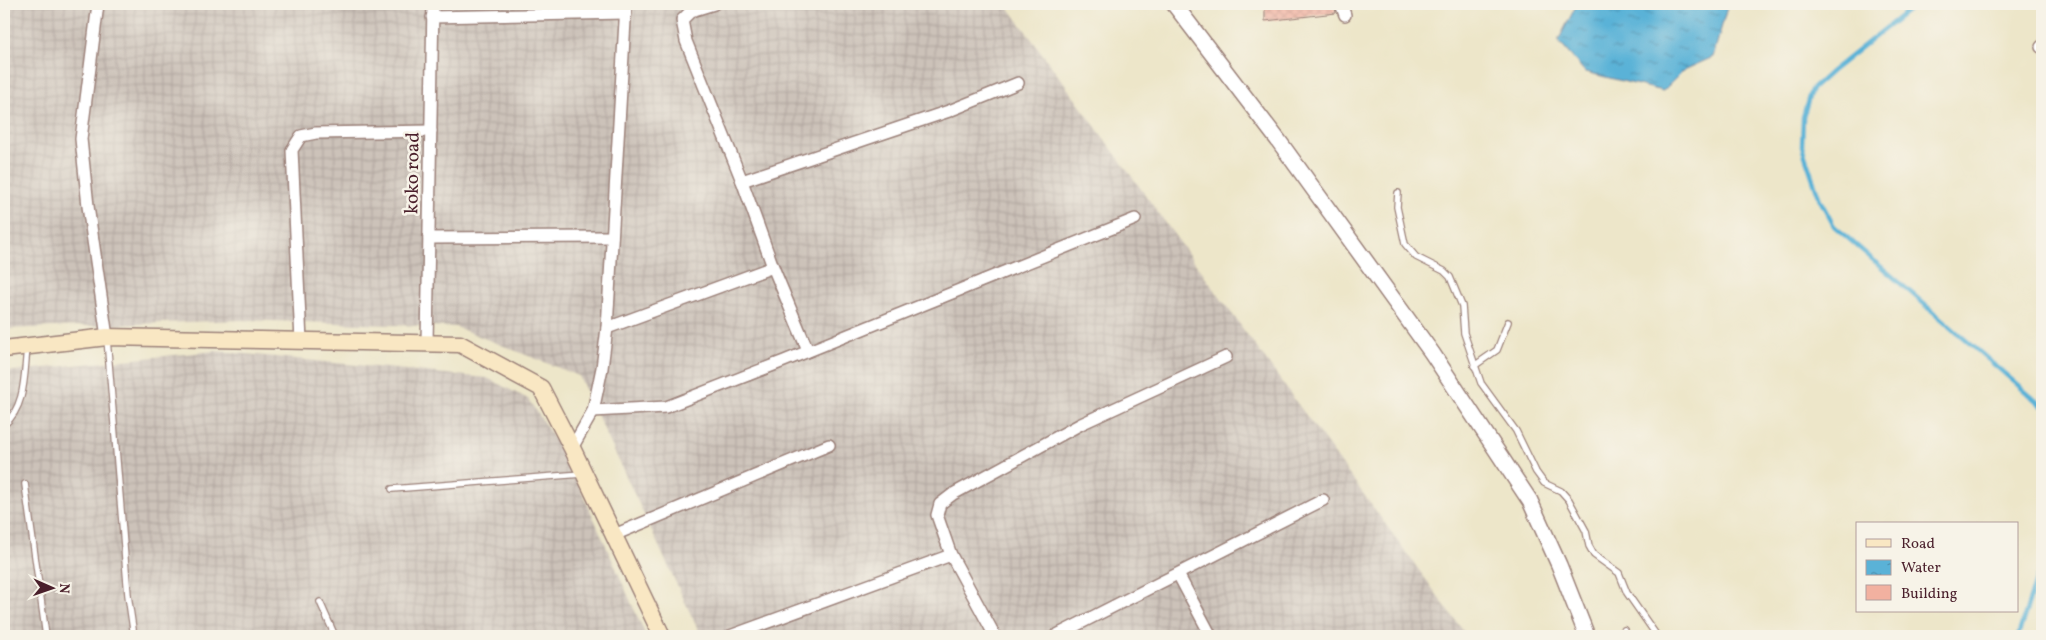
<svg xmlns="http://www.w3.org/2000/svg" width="2046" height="640" font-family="Vollkorn,serif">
<defs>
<pattern id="industrial-grid" width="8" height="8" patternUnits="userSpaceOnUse" patternTransform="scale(1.25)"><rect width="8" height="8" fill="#ccc2b9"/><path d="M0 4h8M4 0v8" fill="none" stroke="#b1a69f"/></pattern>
<pattern id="water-ripples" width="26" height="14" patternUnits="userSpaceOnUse" patternTransform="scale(1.25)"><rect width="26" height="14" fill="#5ab2d7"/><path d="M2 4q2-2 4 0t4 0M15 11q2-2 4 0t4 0" fill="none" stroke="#4c90af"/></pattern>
<pattern id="building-cross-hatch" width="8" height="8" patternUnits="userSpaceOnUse" patternTransform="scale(1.25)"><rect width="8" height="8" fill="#f2b1a0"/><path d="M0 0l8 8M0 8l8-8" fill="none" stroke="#d1988a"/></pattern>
</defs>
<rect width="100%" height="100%" fill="#f7f3e8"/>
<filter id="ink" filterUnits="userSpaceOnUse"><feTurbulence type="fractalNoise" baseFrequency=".02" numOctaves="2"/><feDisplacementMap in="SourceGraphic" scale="10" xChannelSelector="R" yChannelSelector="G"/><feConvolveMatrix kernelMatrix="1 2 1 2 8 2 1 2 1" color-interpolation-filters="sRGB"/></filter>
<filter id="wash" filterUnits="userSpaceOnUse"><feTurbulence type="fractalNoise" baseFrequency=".0096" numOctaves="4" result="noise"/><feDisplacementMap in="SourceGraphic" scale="20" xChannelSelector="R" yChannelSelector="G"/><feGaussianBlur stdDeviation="1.12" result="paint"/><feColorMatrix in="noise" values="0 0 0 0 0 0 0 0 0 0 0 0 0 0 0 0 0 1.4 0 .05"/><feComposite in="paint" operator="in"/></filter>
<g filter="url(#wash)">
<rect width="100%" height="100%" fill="#ede6c9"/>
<g fill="url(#industrial-grid)">
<path d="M4 4H1006L1467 636H701L579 376 456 327 241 320 4 329Z"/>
<path d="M215 351 487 378 528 399 567 458 646 636H4V372Z"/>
</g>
<path fill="url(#water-ripples)" stroke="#526881" d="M1577 4H1728L1713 57 1684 70 1663 91 1585 72 1558 41Z"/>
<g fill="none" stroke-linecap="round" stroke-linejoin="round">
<g stroke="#5ab2d7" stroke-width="4.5">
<path d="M1916 4 1832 71 1811 90 1803 117 1802 147 1820 200 1834 226 2042 406"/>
<path d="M2018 636 2042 561"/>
</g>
</g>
<g id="blocks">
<path fill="url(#building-cross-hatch)" d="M1265 4H1334L1336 13 1265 21Z"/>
</g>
</g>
<g filter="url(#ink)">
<use href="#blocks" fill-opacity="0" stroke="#9c827a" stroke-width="1"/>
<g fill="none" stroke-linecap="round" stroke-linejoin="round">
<defs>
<g id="service">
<path d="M1398 193 1397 207 1405 244 1416 257 1444 271 1450 277 1462 306 1464 333 1481 383 1516 431 1536 472 1544 483 1561 491 1569 500 1586 531 1589 546 1594 555 1619 573 1627 593 1657 636"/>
<path d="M107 339 128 595 134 636"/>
<path d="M1474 366 1497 350 1508 322"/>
<path d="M4 425C26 406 24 375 27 348"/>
<path d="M25 484 46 636"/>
<path d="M392 489 582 474"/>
<path d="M320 602 335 636"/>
<path d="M1624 630 1628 636"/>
</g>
<g id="minor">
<path d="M98 4 81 139 88 206 107 337"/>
<path d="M714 4 691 11 682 20 686 41 742 181"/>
<path d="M1341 4 1345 15"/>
<path d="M432 17 626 13"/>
<path d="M2041 47 2042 46"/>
<path d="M429 238 612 237"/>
<path d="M773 267 808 351"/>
<path d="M607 328 773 267 742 181 949 111 1018 83"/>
<path d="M301 341 292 150 301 136 316 133 431 131"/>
<path d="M427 343 433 4"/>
<path d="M593 411 666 407 784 361 1135 219"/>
<path d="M572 448 593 411 602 368 607 328 626 4"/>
<path d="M614 535 829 445"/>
<path d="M951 555 937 515 940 504 953 494 1081 424 1226 357"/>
<path d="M1178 574 1211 636"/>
<path d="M730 636 951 555 995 636"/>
<path d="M1055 636 1323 500"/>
</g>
<path id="tertiary" d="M1174 4 1278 140 1432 353 1530 501 1559 565 1587 636"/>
<path id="secondary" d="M4 349 107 337 460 344 541 388 572 448 662 636"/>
</defs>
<use href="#service" stroke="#9c827a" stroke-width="8"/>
<use href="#minor" stroke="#9c827a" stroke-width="14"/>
<use href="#tertiary" stroke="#9c827a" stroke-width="18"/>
<use href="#secondary" stroke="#9c827a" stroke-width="19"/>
<use href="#service" stroke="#fff" stroke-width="5.5"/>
<use href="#minor" stroke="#fff" stroke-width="11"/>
<use href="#tertiary" stroke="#fff" stroke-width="15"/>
<use href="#secondary" stroke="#f9e7c3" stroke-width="16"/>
</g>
</g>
<g text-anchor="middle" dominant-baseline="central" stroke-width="5" stroke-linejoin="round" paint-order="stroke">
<g font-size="19" fill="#4a1f2b" stroke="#f7f3e8">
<text transform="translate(413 173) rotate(-89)">koko road</text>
</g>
</g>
<rect width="2046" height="640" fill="none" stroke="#f7f3e8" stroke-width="20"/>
<rect x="1856" y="522" width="162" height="90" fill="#f7f3e8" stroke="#b29e9c"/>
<rect x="1866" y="539" width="25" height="8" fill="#f9e7c3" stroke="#b29e9c"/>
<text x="1901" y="548" font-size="15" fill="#4a1f2b">Road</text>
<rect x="1866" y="560" width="25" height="15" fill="url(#water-ripples)" stroke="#b29e9c"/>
<text x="1901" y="572" font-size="15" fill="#4a1f2b">Water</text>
<rect x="1866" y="585" width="25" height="15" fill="#f2b1a0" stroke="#b29e9c"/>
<text x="1901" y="598" font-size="15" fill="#4a1f2b">Building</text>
<g transform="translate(52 588) rotate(92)" stroke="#f7f3e8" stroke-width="4" paint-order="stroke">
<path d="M0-4L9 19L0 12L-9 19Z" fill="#4a1f2b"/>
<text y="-8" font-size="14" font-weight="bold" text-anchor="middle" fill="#4a1f2b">N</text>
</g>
</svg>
